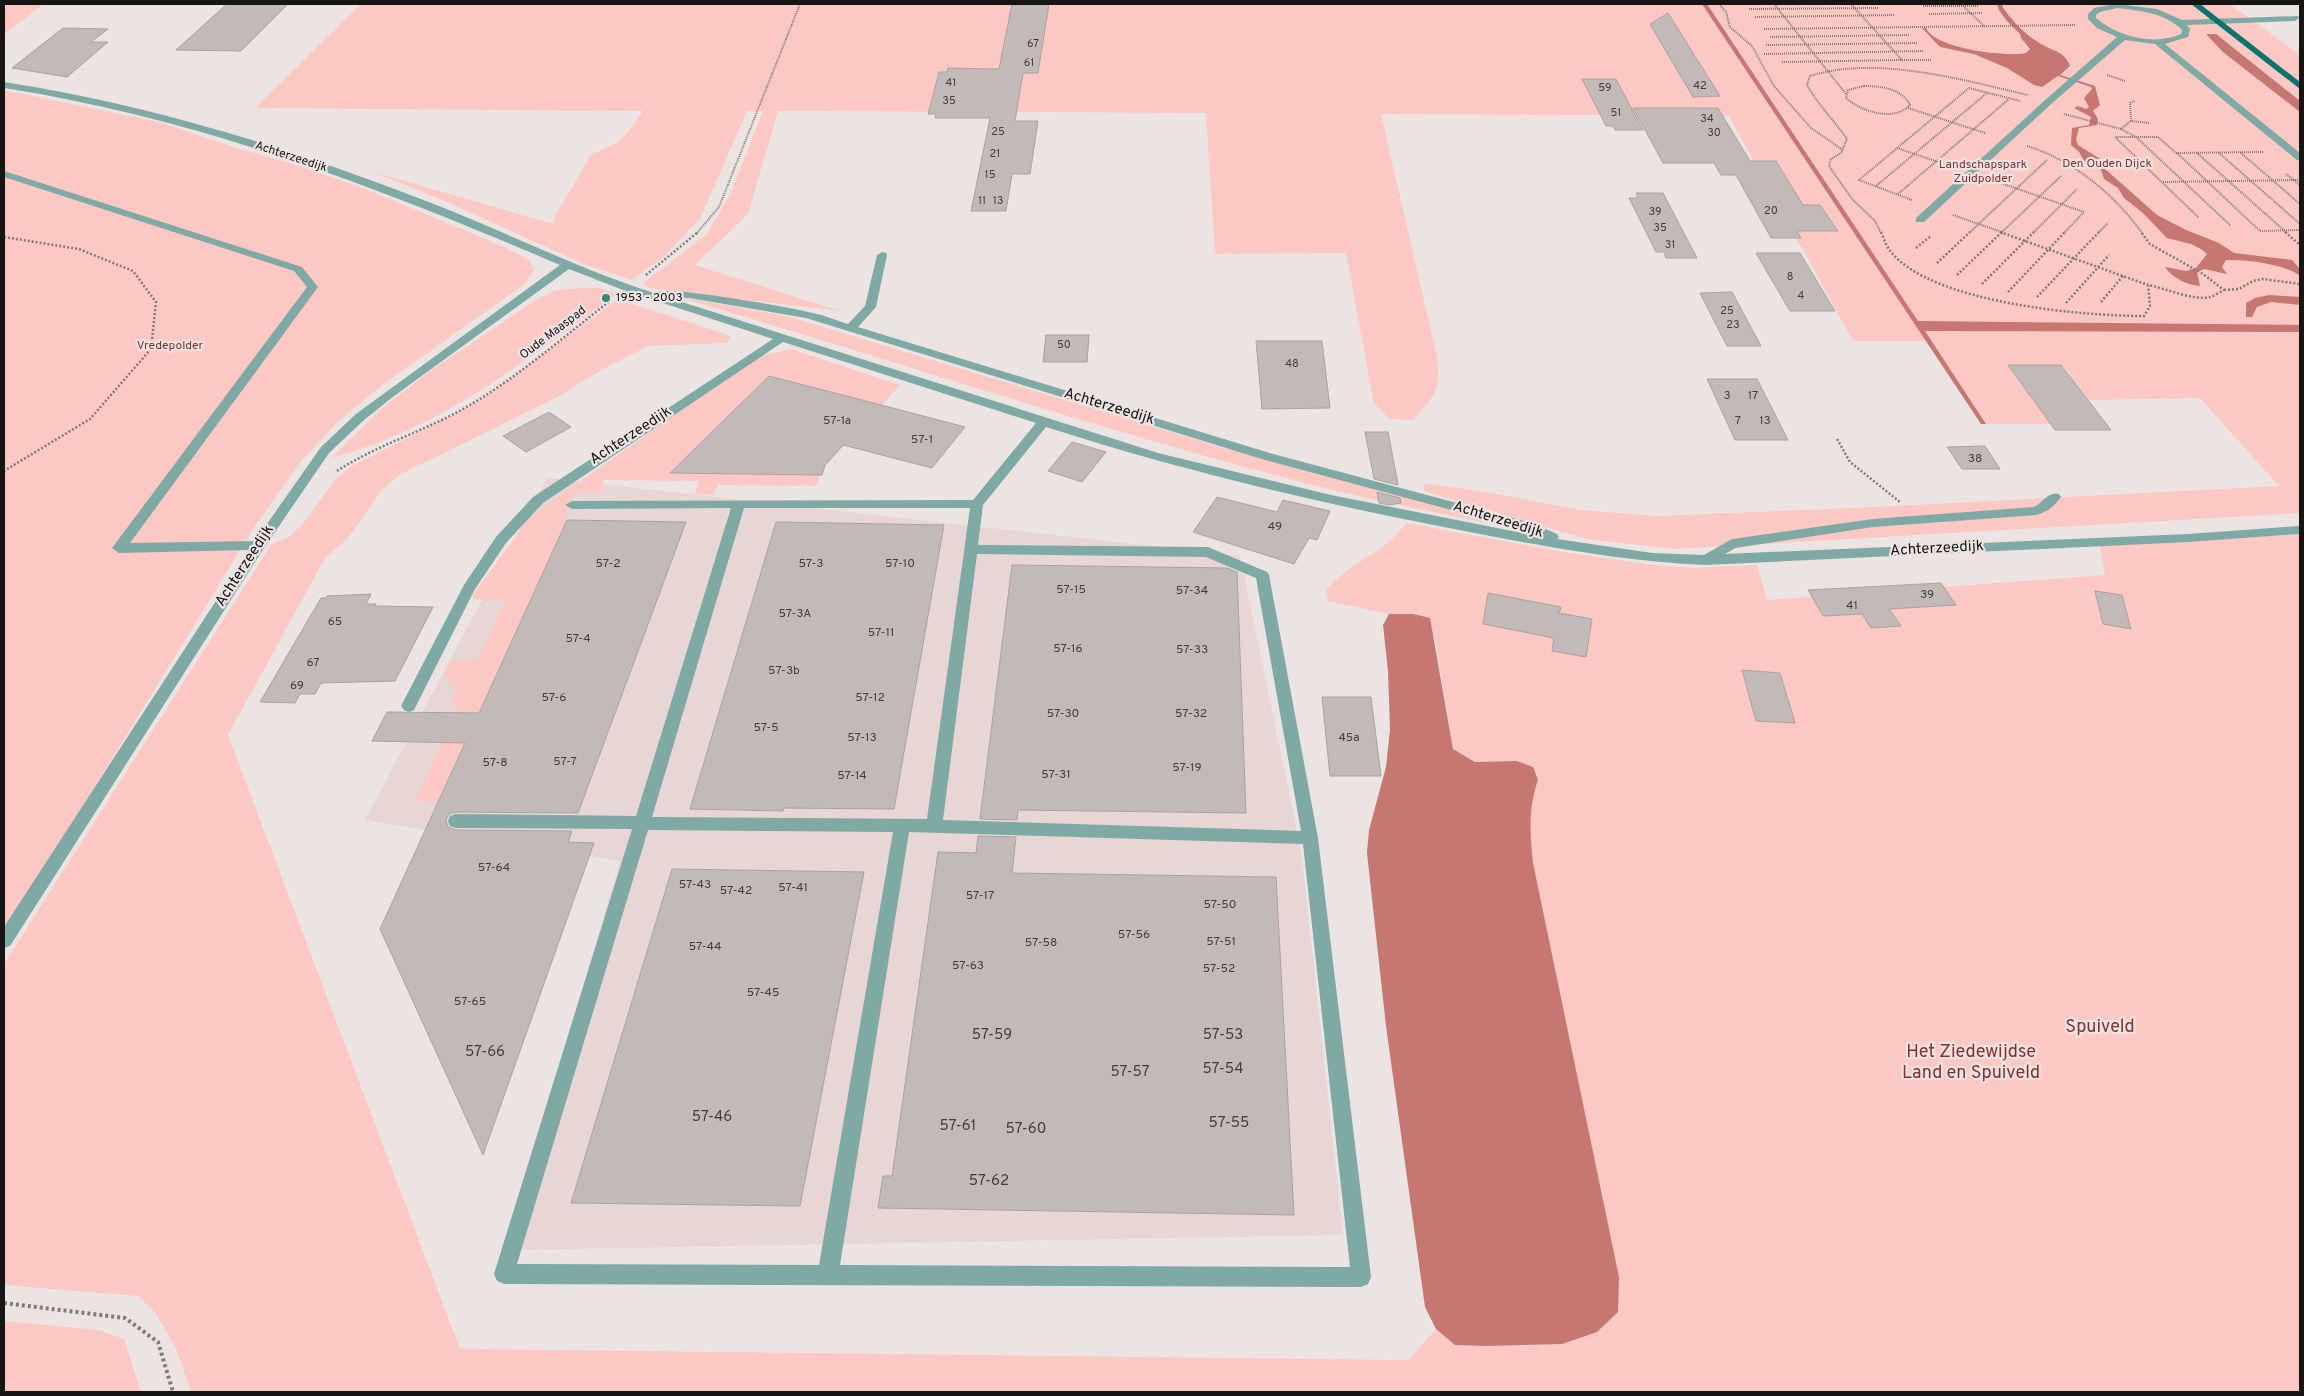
<svg xmlns="http://www.w3.org/2000/svg" width="2304" height="1396" font-family="Overpass,sans-serif">
<rect width="100%" height="100%" fill="#ece4e3"/>
<path fill="#e7d6d4" d="M547 478 1240 556 1301 851 1343 1235 506 1250 620 861 365 820Z"/>
<g fill="#fcc8c3">
<path d="M4 4H44L4 34Z"/>
<path d="M361 4H2230L2300 55V513L1674 549 1586 539 1424 491V483L1497 494 1580 510 1658 516 1875 507 2279 486 2200 398 2089 400 2062 365 2013 366 2055 424H1986L1931 341H1853L1729 116 1381 114 1437 357C1441 393 1435 394 1413 420L1390 419 1374 403 1346 253 1215 254 1206 113 778 111 748 214 695 265 840 311 648 288 643 283 707 234 730 195 763 111H747L700 219 662 258 632 280 586 265 454 205 374 172 553 224 555 216 591 155 618 142 633 126 643 111 255 108Z"/>
<path d="M4 90 163 123 234 147 306 168 368 190 502 246 528 259 534 269 526 283 381 386 341 419 302 460 255 526 4 935Z"/>
<path d="M581 288H599L616 294C525 361 443 428 331 458L381 409 429 372 539 298 558 290Z"/>
<path d="M687 298 790 317 1217 446 1424 500 1491 524C1423 510 1353 496 1286 478 1084 425 886 358 685 299Z"/>
<path d="M618 299 731 336 727 343 648 346 603 369 554 399 399 475 381 491 348 538 325 558 228 735 460 1349 1408 1360 1436 1329 1455 1345 1484 1346 1562 1344 1529 826 1532 799 1538 780 1517 761 1475 762 1453 749 1435 638 1413 614H1389L1328 601 1326 590C1332 584 1338 578 1344 573 1366 556 1390 547 1406 523L1564 552 1654 565 1692 568 1757 565 1767 600 2105 575 2100 546 2300 534V1392H191L176 1348 155 1312 138 1296 4 1285V964L271 545 289 537 302 525 335 480 350 467 457 413 493 392Z"/>
<path d="M791 349 900 385 821 471 816 486 718 485 714 495 695 494 699 481 604 480 600 492H575L564 519 567 520 437 802 415 801 459 705 450 704 456 693 444 674 450 661 478 659 505 600 473 599 472 596 530 517 756 357Z"/>
<path d="M4 1321 98 1330 124 1339 141 1392H4Z"/>
</g>
<g fill="#c67772">
<path d="M1702 4H1707L1918 321 2300 325V332L1925 331 1986 424H1981Z"/>
<path d="M1997 4H2004L2002 6C2012 21 2026 36 2043 45 2055 52 2064 51 2070 66L2060 75 2095 86 2100 105 2093 111 2098 119 2097 125 2079 128 2076 139 2078 145 2102 160 2104 168 2157 215 2186 230 2219 243 2234 253 2292 260 2300 269V276C2285 264 2245 259 2226 260L2222 267 2227 274 2204 269 2197 272 2200 286C2187 285 2172 278 2165 267L2186 271 2196 268 2207 254 2201 249 2191 244 2167 238 2143 213 2124 198 2118 188 2104 179 2101 170 2086 164 2079 152 2071 145 2072 128 2089 125 2091 117 2074 108 2078 106 2086 109 2089 107 2084 98 2092 89 2091 87 2058 76 2042 87 2034 85 2007 68 1974 54 1940 47 1922 28H1926C1935 49 2006 57 2026 53L2030 49 2021 38 2020 34 2006 20 1999 10Z"/>
<path d="M2206 34H2216L2300 101V112L2223 52Z"/>
<path d="M2269 295 2300 297V305L2271 302 2257 307 2252 317H2246V303L2255 298Z"/>
<path d="M1389 614H1413L1430 618 1453 749 1475 762 1517 761 1533 767 1538 780C1528 809 1530 834 1533 863L1619 1277 1618 1312 1597 1332 1562 1344 1484 1346 1455 1345 1436 1329 1425 1307 1386 1026 1367 853 1369 830 1386 767 1390 730 1388 671 1383 625Z"/>
</g>
<g fill="#c2bab9" stroke="#aaa2a1">
<path d="M227 4H288L241 51 176 50Z"/>
<path d="M1012 4H1049L1038 73H1023L1015 121H1038L1030 174H1012L1006 211H971L990 118H935L936 114H928L939 72H947L948 68 999 69Z"/>
<path d="M1668 13 1720 96 1693 97 1650 24Z"/>
<path d="M63 28 108 29 91 42H108L67 77 12 68Z"/>
<path d="M1582 79H1616L1643 130H1615L1613 126H1606Z"/>
<path d="M1633 108H1718L1750 161H1776L1803 205H1820L1838 231H1797L1801 238H1771L1736 175H1721L1714 163H1663Z"/>
<path d="M1636 193H1663L1697 258H1666L1664 252H1656L1629 198H1638Z"/>
<path d="M1756 253H1800L1835 311H1790Z"/>
<path d="M1732 292 1761 346H1727L1700 293Z"/>
<path d="M1046 335H1089L1087 362H1043Z"/>
<path d="M1256 341H1322L1330 408 1262 409Z"/>
<path d="M2008 365H2061L2111 430H2055Z"/>
<path d="M769 376 912 413 965 427 932 468 843 445 825 465 822 475 670 473Z"/>
<path d="M1707 379H1757L1788 440H1735Z"/>
<path d="M549 412 571 427 526 452 503 436Z"/>
<path d="M1365 432H1388L1398 485 1374 479Z"/>
<path d="M1072 442 1106 452 1082 482 1048 471Z"/>
<path d="M1985 446 2000 469H1962L1947 447Z"/>
<path d="M1377 492 1400 498 1401 503 1390 505 1379 503Z"/>
<path d="M1217 497 1277 512 1283 500 1330 511 1317 540 1309 538 1294 564 1193 532Z"/>
<path d="M567 520 686 522 578 813 456 812 449 814 446 820 448 827 456 830 572 831 568 842 594 843 483 1155 380 929 465 743 372 741 387 712 479 713Z"/>
<path d="M776 522 944 525 894 809 784 808 783 811 690 809Z"/>
<path d="M1012 565 1227 568 1237 572 1246 813 1018 810 1017 820 980 819Z"/>
<path d="M1941 583 1956 605 1889 609 1901 626 1871 628 1862 614 1823 616 1808 590Z"/>
<path d="M2095 591 2122 595 2131 629 2103 624Z"/>
<path d="M1488 593 1561 607 1559 613 1592 619 1586 657 1552 651 1554 638 1483 624Z"/>
<path d="M371 594 366 604H376L375 606 433 607 395 681 321 683 315 694H300L295 703 260 702 321 598H326L327 596Z"/>
<path d="M1742 670 1780 673 1795 723 1756 721Z"/>
<path d="M1322 697H1371L1381 776H1330Z"/>
<path d="M978 836 1016 837 1012 873 1276 877 1294 1215 878 1208 883 1176H892L938 852 976 853Z"/>
<path d="M672 869 864 872 800 1206 571 1203Z"/>
</g>
<g fill="none" stroke-linecap="round" stroke-linejoin="round">
<g stroke="#807b7a" stroke-width="2" stroke-dasharray="1 1" stroke-linecap="butt">
<path d="M1719 4 1726 12 1730 27 1752 46 1774 86 1811 128 1843 150"/>
<path d="M1774 4 1846 94"/>
<path d="M1923 6H1979"/>
<path d="M1963 6 1984 26"/>
<path d="M1749 9 1879 8"/>
<path d="M1929 14 1983 13"/>
<path d="M1755 17 1895 15"/>
<path d="M1764 29 2076 25"/>
<path d="M1770 37 1910 35"/>
<path d="M1766 45 1917 43"/>
<path d="M1764 54 1923 51"/>
<path d="M1902 60H1932"/>
<path d="M1782 62 1902 60 1851 4"/>
<path d="M2107 75 2125 81"/>
<path d="M1864 86C1881 86 1901 88 1910 105 1893 122 1862 112 1846 98L1848 90Z"/>
<path d="M1908 108 1985 133"/>
<path d="M2064 114 2121 129 2136 137H2158L2176 153 2263 152"/>
<path d="M2131 121 2130 103 2135 101"/>
<path d="M2121 129 2131 121 2150 123"/>
<path d="M2027 146C2073 160 2114 194 2142 233"/>
<path d="M1897 148 1950 166"/>
<path d="M2177 153 2260 231 2300 230"/>
<path d="M2197 153 2287 233"/>
<path d="M2219 153 2300 224"/>
<path d="M2241 153 2300 204"/>
<path d="M2286 174 2300 185"/>
<path d="M1992 180 2084 212 2064 233"/>
<path d="M2163 182 2300 180"/>
<path d="M1876 186 1987 93"/>
<path d="M1898 194 2009 99"/>
<path d="M1912 200 1859 180 1969 88 2020 101"/>
<path d="M1953 215 2004 233"/>
<path d="M2198 217 2115 137H2136L2230 225"/>
<path d="M697 233 719 207 800 4"/>
<path d="M1881 233 1875 221 1852 199 1829 166 1831 159 1841 153 1847 139C1834 120 1818 105 1807 85L1810 76C1876 55 1963 80 2028 95"/>
<path d="M1969 233 2047 160"/>
<path d="M2001 233 2061 176"/>
<path d="M2033 233 2077 189"/>
<path d="M2098 233 2108 223"/>
</g>
<g stroke="#807b7a" stroke-width="2.5" stroke-dasharray="2 2" stroke-linecap="butt">
<path d="M1881 232C1884 239 1886 246 1891 252 1932 303 2082 316 2144 316L2150 306 2148 285C2165 288 2193 301 2210 297 2214 296 2220 292 2224 290L2203 274 2150 244 2141 232"/>
<path d="M2000 232 2148 285"/>
<path d="M2285 232 2300 245"/>
<path d="M4 237 79 249 133 271 156 302 151 349 90 419 4 471"/>
<path d="M1916 248 1931 236"/>
<path d="M1937 263 1970 232"/>
<path d="M646 275 698 232"/>
<path d="M1957 275 2002 232"/>
<path d="M1982 284 2034 232"/>
<path d="M2224 290 2239 289 2253 281 2263 279 2300 284"/>
<path d="M2008 292 2065 232"/>
<path d="M2037 297 2099 232"/>
<path d="M2101 302 2123 276"/>
<path d="M2066 303 2109 255"/>
<path d="M1837 439 1850 462 1900 502"/>
<path d="M337 471C377 445 422 432 463 409 516 379 562 338 610 301"/>
</g>
<path stroke="#807b7a" stroke-width="4" stroke-dasharray="3 3" stroke-linecap="butt" d="M4 1303 125 1318 158 1342 173 1392"/>
<g fill="#7fa9a4" fill-rule="evenodd">
<path d="M2116 4 2157 9 2182 20 2298 16 2299 18 2295 21 2187 25 2190 29 2188 37 2165 44 2300 153V161L2297 160 2155 44 2125 40 2050 105 1924 222H1916V218L2044 101 2117 37 2097 28 2088 19V14L2094 8ZM2117 8C2140 11 2164 12 2182 30L2181 34C2154 46 2118 37 2096 18V15L2100 12Z"/>
<path d="M4 82C159 106 309 154 454 212 520 239 585 271 654 293 663 284 787 307 808 312 821 314 835 320 848 324L865 306 877 255 882 252 886 253 887 255 876 307 858 327 1273 454 1532 523 1557 534 1559 537 1557 539 1652 553 1704 555 1732 539 1873 519 2034 507C2043 503 2048 491 2059 494L2061 497C2054 507 2047 512 2036 515L1873 527 1735 548 1725 554 2188 534 2300 526V534L2188 542 1705 565C1617 561 1531 544 1444 527 1309 501 1177 469 1046 427L983 505 978 545 1208 547 1267 572 1269 575 1318 838 1371 1277 1368 1284 1361 1287 504 1284 497 1281 494 1274 632 829 456 828 450 826 448 821 450 816 456 814 636 816 731 508 572 509 565 505 572 501 973 500 1036 423 783 342 543 503 506 543 475 589 414 710 409 712 404 710 401 706 464 585 496 537 533 497 773 339 623 290 569 269 394 396 364 420 329 453 264 548 10 946 4 948V927L249 550 119 553 112 548 307 287 294 271 4 177V171L302 267 318 287 130 543 255 541 321 447 356 414 560 265C380 188 198 118 4 88ZM666 297 689 298 806 318 1265 460 1522 529 1537 536 1331 495 1158 453ZM744 508H970L927 819 652 817ZM977 554 1206 557 1256 578 1301 831 943 820ZM648 830 893 832 819 1265 517 1264ZM909 832 1303 844 1350 1267 840 1265Z"/>
</g>
<path fill="#0c746d" fill-rule="evenodd" d="M2191 4H2200L2300 82V89Z"/>
</g>
<circle fill="#3b827b" stroke="#ece4e3" stroke-width="2" cx="606" cy="298" r="5"/>
<g text-anchor="middle" dominant-baseline="central" stroke-width="4.5" stroke-linejoin="round" paint-order="stroke">
<g font-size="11" fill="#423e3d">
<text x="1033" y="44">67</text>
<text x="1029" y="63">61</text>
<text x="951" y="83">41</text>
<text x="1700" y="86">42</text>
<text x="1605" y="88">59</text>
<text x="949" y="101">35</text>
<text x="1616" y="113">51</text>
<text x="1707" y="119">34</text>
<text x="998" y="132">25</text>
<text x="1714" y="133">30</text>
<text x="995" y="154">21</text>
<text x="990" y="175">15</text>
<text x="982" y="201">11</text>
<text x="998" y="201">13</text>
<text x="1771" y="211">20</text>
<text x="1655" y="212">39</text>
<text x="1660" y="228">35</text>
<text x="1670" y="245">31</text>
<text x="1790" y="277">8</text>
<text x="1801" y="296">4</text>
<text x="1727" y="311">25</text>
<text x="1733" y="325">23</text>
<text x="1064" y="345">50</text>
<text x="1292" y="364">48</text>
</g>
<g font-size="12" fill="#171414" stroke="#ece4e3">
<text transform="translate(291 157) rotate(18)">Achterzeedijk</text>
<text transform="translate(553 333) rotate(-37)">Oude Maaspad</text>
</g>
<g font-size="12" fill="#8b2c2c" stroke="#ece4e3">
<text x="2107" y="164">Den Ouden Dijck</text>
<text x="1983" y="165">Landschapspark<tspan x="1983" dy="14">Zuidpolder</tspan></text>
<text x="170" y="346">Vredepolder</text>
</g>
<g font-size="12" fill="#171414" stroke="#ece4e3" text-anchor="start">
<text x="616" y="298">1953 - 2003</text>
</g>
<g font-size="12" fill="#423e3d">
<text x="1727" y="396">3</text>
<text x="1753" y="396">17</text>
<text x="837" y="421">57-1a</text>
<text x="1738" y="421">7</text>
<text x="1765" y="421">13</text>
<text x="922" y="440">57-1</text>
<text x="1975" y="459">38</text>
<text x="1275" y="527">49</text>
<text x="608" y="564">57-2</text>
<text x="811" y="564">57-3</text>
<text x="900" y="564">57-10</text>
<text x="1071" y="590">57-15</text>
<text x="1192" y="591">57-34</text>
<text x="1927" y="595">39</text>
<text x="1852" y="606">41</text>
<text x="795" y="614">57-3A</text>
<text x="335" y="622">65</text>
<text x="881" y="633">57-11</text>
<text x="578" y="639">57-4</text>
<text x="1068" y="649">57-16</text>
<text x="1192" y="650">57-33</text>
<text x="313" y="663">67</text>
<text x="784" y="671">57-3b</text>
<text x="297" y="686">69</text>
<text x="554" y="698">57-6</text>
<text x="870" y="698">57-12</text>
<text x="1063" y="714">57-30</text>
<text x="1191" y="714">57-32</text>
<text x="766" y="728">57-5</text>
<text x="862" y="738">57-13</text>
<text x="1349" y="738">45a</text>
<text x="565" y="762">57-7</text>
<text x="495" y="763">57-8</text>
<text x="1187" y="768">57-19</text>
<text x="1056" y="775">57-31</text>
<text x="852" y="776">57-14</text>
<text x="494" y="868">57-64</text>
<text x="695" y="885">57-43</text>
<text x="793" y="888">57-41</text>
<text x="736" y="891">57-42</text>
<text x="980" y="896">57-17</text>
<text x="1220" y="905">57-50</text>
<text x="1134" y="935">57-56</text>
<text x="1221" y="942">57-51</text>
<text x="1041" y="943">57-58</text>
<text x="705" y="947">57-44</text>
<text x="968" y="966">57-63</text>
<text x="1219" y="969">57-52</text>
<text x="763" y="993">57-45</text>
<text x="470" y="1002">57-65</text>
</g>
<g font-size="15" fill="#171414" stroke="#ece4e3">
<text transform="translate(1109 407) rotate(17)">Achterzeedijk</text>
<text transform="translate(631 436) rotate(-33)">Achterzeedijk</text>
<text transform="translate(1498 520) rotate(17)">Achterzeedijk</text>
<text transform="translate(1937 549) rotate(-3)">Achterzeedijk</text>
<text transform="translate(245 566) rotate(-57)">Achterzeedijk</text>
</g>
<g font-size="15" fill="#423e3d">
<text x="992" y="1035">57-59</text>
<text x="1223" y="1035">57-53</text>
<text x="485" y="1052">57-66</text>
<text x="1223" y="1069">57-54</text>
<text x="1130" y="1072">57-57</text>
<text x="712" y="1117">57-46</text>
<text x="1229" y="1123">57-55</text>
<text x="958" y="1126">57-61</text>
<text x="1026" y="1129">57-60</text>
<text x="989" y="1181">57-62</text>
</g>
<g font-size="18" fill="#8b2c2c" stroke="#ece4e3">
<text x="2100" y="1027">Spuiveld</text>
<text x="1971" y="1052">Het Ziedewijdse<tspan x="1971" dy="21">Land en Spuiveld</tspan></text>
</g>
</g>
<rect width="2304" height="1396" fill="none" stroke="#171414" stroke-width="10"/>
</svg>
